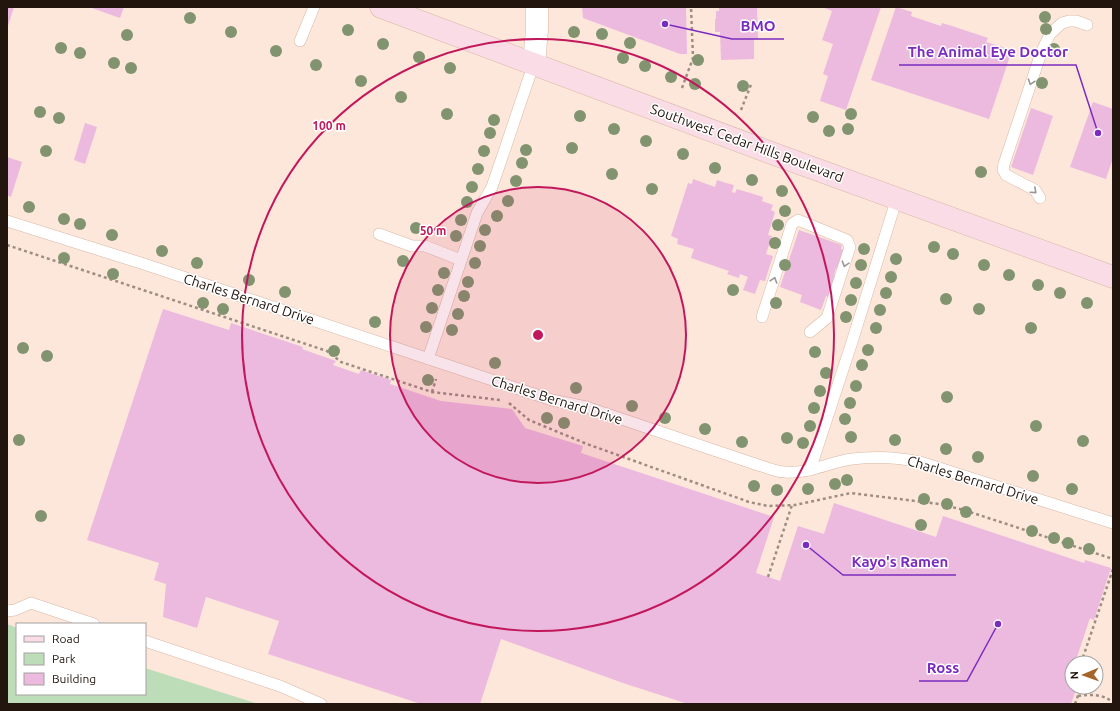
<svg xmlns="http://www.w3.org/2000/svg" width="1120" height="711" font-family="Ubuntu,sans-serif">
<rect width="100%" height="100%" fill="#fde7db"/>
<path fill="#bddcb8" d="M7 624 17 628V694H145V668L258 704H7Z"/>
<g fill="#ecb9df">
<path d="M7 7H14L7 29Z"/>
<path d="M89 7H124L120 18Z"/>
<path d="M582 7H686L687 54H680L583 18Z"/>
<path d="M719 7H757L758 39H754V59L721 60 720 32H715V19H716V11H719Z"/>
<path d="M822 7H881L846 110 820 101 828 76 823 74 833 44 822 40 832 11Z"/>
<path d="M896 7 912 12 911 16 941 26 942 23 955 27 988 38 986 42 1012 50 989 119 871 80Z"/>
<path d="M1093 102 1113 109V158L1106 179 1070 167Z"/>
<path d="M1031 108 1053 116 1033 175 1011 167Z"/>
<path d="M85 123 97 127 85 164 74 160Z"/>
<path d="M7 157 22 162 11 197 7 195Z"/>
<path d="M693 179 715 187 717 180 726 183 734 185 732 192 735 193 737 189 763 197 762 201 773 205 771 210 775 212 768 235 772 236 766 254 773 256 765 281 760 280 755 294 743 290 748 277 740 274 739 278 727 274 729 271 691 258 694 249 677 244 678 239 671 236 688 183 692 184Z"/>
<path d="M799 230 842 245 841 249 845 250 838 269 836 268 834 275 837 276 829 297 826 296 821 310 800 302 802 295 780 287Z"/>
<path d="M163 309 229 330 231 323 303 347 302 349 336 361 333 365 359 374 361 370 391 380 390 384 441 401 512 409 525 428 583 446 581 453 774 517 756 573 780 581 798 526 824 534 834 503 936 537 943 516 1084 563 1085 560 1111 568 1094 620 1090 618 1075 663H1072V672L1070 677H1072V687H1077L1071 704H688L623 683 501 639 480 704H421L268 654 279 621 206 597 197 628 163 617 166 584 154 580 159 563 87 540Z"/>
</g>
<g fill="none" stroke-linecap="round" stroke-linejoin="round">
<defs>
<g id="service">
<path d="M300 41 314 7"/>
<path d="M1040 198 1035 190 1006 175 1003 170 1004 164 1041 53 1050 34 1062 23 1069 21H1076L1087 25"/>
<path d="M7 221 144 264 552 400 586 407 761 466C769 468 777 472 785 472 808 474 830 462 852 459 877 456 896 457 920 462L1113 523"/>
<path d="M379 234 412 246H425L461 260"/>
<path d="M762 317 792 224 798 220 847 240 850 247 827 318 810 332"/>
<path d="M428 359 477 213 492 187 534 63"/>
<path d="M810 470 851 345 897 198"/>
<path d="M7 611 15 610 31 603 94 624"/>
<path d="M145 641 280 686 321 704"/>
</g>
<path id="minor" d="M534 63 537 30V7"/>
<path id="secondary" d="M381 7 785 158 1113 277"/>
</defs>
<use href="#service" stroke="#d9b7a3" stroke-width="12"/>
<use href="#minor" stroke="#d9b7a3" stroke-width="23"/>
<use href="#secondary" stroke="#d9b7a3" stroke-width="23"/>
<g stroke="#9f8d83" stroke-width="2.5" stroke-dasharray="3 3" stroke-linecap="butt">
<path d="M682 88 693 58 691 7"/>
<path d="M741 110 752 82"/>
<path d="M7 245 327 351 341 362 432 392 500 400"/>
<path d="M432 392 436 379"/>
<path d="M509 403 529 420 587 444 749 502 768 506 795 505 851 493 939 504 964 510 1113 559"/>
<path d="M768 577 792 505"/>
<path d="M1081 663 1113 569"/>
<path d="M1078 696C1091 694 1102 694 1113 702"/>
<path d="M1075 704 1081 687"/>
</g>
<use href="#service" stroke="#fff" stroke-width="11"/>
<use href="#minor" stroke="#fff" stroke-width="22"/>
<use href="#secondary" stroke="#f9dce5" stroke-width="22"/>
</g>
<g fill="#81946f">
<circle cx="1045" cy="17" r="6"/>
<circle cx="190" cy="18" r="6"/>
<circle cx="1046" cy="29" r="6"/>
<circle cx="348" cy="30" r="6"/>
<circle cx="231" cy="32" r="6"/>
<circle cx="574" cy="32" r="6"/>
<circle cx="602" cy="34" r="6"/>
<circle cx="127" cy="35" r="6"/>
<circle cx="630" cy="43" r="6"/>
<circle cx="383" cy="44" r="6"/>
<circle cx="61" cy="48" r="6"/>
<circle cx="1054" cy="49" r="6"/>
<circle cx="276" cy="51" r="6"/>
<circle cx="80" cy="53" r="6"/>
<circle cx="419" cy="57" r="6"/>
<circle cx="623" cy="58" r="6"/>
<circle cx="698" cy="60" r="6"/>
<circle cx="114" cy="63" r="6"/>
<circle cx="316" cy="65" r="6"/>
<circle cx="645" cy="66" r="6"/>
<circle cx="131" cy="68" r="6"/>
<circle cx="450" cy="68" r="6"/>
<circle cx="671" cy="77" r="6"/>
<circle cx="361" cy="81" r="6"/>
<circle cx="1042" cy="83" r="6"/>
<circle cx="695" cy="84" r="6"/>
<circle cx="743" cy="86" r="6"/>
<circle cx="401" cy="97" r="6"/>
<circle cx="40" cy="112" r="6"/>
<circle cx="447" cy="114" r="6"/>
<circle cx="851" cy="114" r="6"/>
<circle cx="580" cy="116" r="6"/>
<circle cx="813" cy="117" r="6"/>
<circle cx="59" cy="118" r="6"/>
<circle cx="494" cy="120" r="6"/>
<circle cx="614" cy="129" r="6"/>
<circle cx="848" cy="129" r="6"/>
<circle cx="829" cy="131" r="6"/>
<circle cx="490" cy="133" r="6"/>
<circle cx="646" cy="141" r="6"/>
<circle cx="572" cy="148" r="6"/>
<circle cx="526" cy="150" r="6"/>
<circle cx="46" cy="151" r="6"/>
<circle cx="484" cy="151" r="6"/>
<circle cx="683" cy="154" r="6"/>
<circle cx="522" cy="163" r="6"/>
<circle cx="715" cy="168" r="6"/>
<circle cx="478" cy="169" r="6"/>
<circle cx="981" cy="172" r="6"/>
<circle cx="612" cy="174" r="6"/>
<circle cx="752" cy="180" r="6"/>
<circle cx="516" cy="181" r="6"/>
<circle cx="472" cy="187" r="6"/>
<circle cx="652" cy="189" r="6"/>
<circle cx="782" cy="191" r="6"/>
<circle cx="508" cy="201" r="6"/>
<circle cx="467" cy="202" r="6"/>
<circle cx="29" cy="207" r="6"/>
<circle cx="785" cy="211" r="6"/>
<circle cx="497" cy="216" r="6"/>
<circle cx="64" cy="219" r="6"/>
<circle cx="461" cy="220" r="6"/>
<circle cx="80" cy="224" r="6"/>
<circle cx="778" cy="225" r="6"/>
<circle cx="416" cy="228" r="6"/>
<circle cx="485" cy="230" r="6"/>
<circle cx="112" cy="235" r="6"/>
<circle cx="456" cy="236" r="6"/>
<circle cx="775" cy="243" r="6"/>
<circle cx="480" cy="246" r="6"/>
<circle cx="934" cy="247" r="6"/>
<circle cx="864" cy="249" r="6"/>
<circle cx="162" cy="251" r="6"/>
<circle cx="953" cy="254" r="6"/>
<circle cx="64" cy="258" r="6"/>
<circle cx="896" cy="259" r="6"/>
<circle cx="403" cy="261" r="6"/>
<circle cx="197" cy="263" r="6"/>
<circle cx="475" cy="263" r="6"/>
<circle cx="785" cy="265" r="6"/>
<circle cx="861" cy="265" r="6"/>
<circle cx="984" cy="265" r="6"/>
<circle cx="444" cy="273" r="6"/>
<circle cx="113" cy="274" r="6"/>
<circle cx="1009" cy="275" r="6"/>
<circle cx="891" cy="277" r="6"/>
<circle cx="249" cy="280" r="6"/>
<circle cx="468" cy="282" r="6"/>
<circle cx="856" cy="283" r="6"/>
<circle cx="1038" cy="285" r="6"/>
<circle cx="438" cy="290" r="6"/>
<circle cx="733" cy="290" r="6"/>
<circle cx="285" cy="292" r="6"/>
<circle cx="886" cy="293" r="6"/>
<circle cx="1060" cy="293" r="6"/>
<circle cx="464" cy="296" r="6"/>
<circle cx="946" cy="299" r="6"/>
<circle cx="851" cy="300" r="6"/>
<circle cx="203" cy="303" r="6"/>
<circle cx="776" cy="303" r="6"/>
<circle cx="1087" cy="303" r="6"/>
<circle cx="432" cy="308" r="6"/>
<circle cx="223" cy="309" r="6"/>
<circle cx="979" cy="309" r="6"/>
<circle cx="880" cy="310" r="6"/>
<circle cx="458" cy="314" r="6"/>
<circle cx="846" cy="317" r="6"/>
<circle cx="375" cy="322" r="6"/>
<circle cx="426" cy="327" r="6"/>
<circle cx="876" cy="328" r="6"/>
<circle cx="1031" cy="328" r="6"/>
<circle cx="452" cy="330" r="6"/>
<circle cx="23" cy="348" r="6"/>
<circle cx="868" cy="350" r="6"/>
<circle cx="334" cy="351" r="6"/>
<circle cx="815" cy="352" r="6"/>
<circle cx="47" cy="356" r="6"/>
<circle cx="495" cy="363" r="6"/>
<circle cx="862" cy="365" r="6"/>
<circle cx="826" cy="373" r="6"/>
<circle cx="428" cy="380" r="6"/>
<circle cx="856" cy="386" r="6"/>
<circle cx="576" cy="388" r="6"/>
<circle cx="820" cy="391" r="6"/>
<circle cx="947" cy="397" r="6"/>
<circle cx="850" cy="403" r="6"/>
<circle cx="632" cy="406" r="6"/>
<circle cx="814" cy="408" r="6"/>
<circle cx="547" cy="418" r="6"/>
<circle cx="665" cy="418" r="6"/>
<circle cx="845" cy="419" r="6"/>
<circle cx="564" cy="423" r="6"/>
<circle cx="810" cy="426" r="6"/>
<circle cx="1036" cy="426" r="6"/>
<circle cx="705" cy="429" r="6"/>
<circle cx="851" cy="437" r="6"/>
<circle cx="787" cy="438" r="6"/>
<circle cx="19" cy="440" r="6"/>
<circle cx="895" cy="440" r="6"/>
<circle cx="1083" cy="441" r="6"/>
<circle cx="742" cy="442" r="6"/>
<circle cx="803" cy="443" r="6"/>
<circle cx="946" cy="449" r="6"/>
<circle cx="978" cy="457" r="6"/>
<circle cx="1033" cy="476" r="6"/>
<circle cx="847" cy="480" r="6"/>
<circle cx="835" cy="484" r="6"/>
<circle cx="754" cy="486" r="6"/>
<circle cx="808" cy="489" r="6"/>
<circle cx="1072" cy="489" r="6"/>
<circle cx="777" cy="490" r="6"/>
<circle cx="924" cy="499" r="6"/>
<circle cx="947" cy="504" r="6"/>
<circle cx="966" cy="512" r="6"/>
<circle cx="41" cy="516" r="6"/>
<circle cx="921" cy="525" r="6"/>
<circle cx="1032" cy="531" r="6"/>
<circle cx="1054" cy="538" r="6"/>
<circle cx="1068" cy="543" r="6"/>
<circle cx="1089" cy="549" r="6"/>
</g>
<defs><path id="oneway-chevron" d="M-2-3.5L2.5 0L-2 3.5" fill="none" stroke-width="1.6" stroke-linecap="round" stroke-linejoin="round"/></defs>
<g stroke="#9b9693">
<use href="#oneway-chevron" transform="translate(1031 82) rotate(109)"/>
<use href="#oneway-chevron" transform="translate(1034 191) rotate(42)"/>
<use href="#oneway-chevron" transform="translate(845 264) rotate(108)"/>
<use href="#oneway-chevron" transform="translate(774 280) rotate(-72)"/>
</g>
<circle cx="538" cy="335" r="148" fill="#c2185b" fill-opacity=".12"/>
<g fill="none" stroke="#c2185b" stroke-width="2">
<circle cx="538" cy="335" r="148"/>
<circle cx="538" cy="335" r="296"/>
</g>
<g text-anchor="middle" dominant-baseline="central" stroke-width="3" stroke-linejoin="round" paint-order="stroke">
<g font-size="14" fill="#21150e" stroke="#fff">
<text transform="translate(747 143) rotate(20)">Southwest Cedar Hills Boulevard</text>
<text transform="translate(249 299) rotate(18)">Charles Bernard Drive</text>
<text transform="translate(557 400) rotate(17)">Charles Bernard Drive</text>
<text transform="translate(973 480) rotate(17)">Charles Bernard Drive</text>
</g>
</g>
<circle cx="538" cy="335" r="6" fill="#c2185b" stroke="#fff" stroke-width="2"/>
<g font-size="12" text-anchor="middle" font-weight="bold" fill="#c2185b" stroke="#fff" stroke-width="3" stroke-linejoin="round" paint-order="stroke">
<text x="329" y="130">100 m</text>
<text x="433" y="235">50 m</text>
</g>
<path fill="none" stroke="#7b2cbf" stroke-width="1.5" d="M665 24L732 39H784M1098 133L1076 65H899M806 545L843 575H956M998 624L967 681H919"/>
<g fill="#7b2cbf" stroke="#fff" stroke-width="1.5">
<circle cx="665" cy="24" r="4"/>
<circle cx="1098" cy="133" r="4"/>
<circle cx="806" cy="545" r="4"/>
<circle cx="998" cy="624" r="4"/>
</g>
<g font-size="15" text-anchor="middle" font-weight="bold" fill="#7b2cbf" stroke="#fff" stroke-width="3" stroke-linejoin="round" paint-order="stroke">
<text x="758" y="31">BMO</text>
<text x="988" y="57">The Animal Eye Doctor</text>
<text x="900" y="567">Kayo's Ramen</text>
<text x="943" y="673">Ross</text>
</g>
<rect width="1120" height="711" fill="none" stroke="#21150e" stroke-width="16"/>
<rect x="16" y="623" width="130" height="72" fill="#ffffff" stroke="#a6a19f"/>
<rect x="24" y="636" width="20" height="6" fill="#f9dce5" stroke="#a6a19f"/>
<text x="52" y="643" font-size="12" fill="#21150e">Road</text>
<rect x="24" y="653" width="20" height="12" fill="#bddcb8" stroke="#a6a19f"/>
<text x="52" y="663" font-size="12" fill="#21150e">Park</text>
<rect x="24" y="673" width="20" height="12" fill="#ecb9df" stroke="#a6a19f"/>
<text x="52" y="683" font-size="12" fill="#21150e">Building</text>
<g transform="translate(1084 675) rotate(268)"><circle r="19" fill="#ffffff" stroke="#a6a19f"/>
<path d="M0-3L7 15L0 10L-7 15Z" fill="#a4662b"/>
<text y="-6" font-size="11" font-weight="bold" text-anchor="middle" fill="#21150e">N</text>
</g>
</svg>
